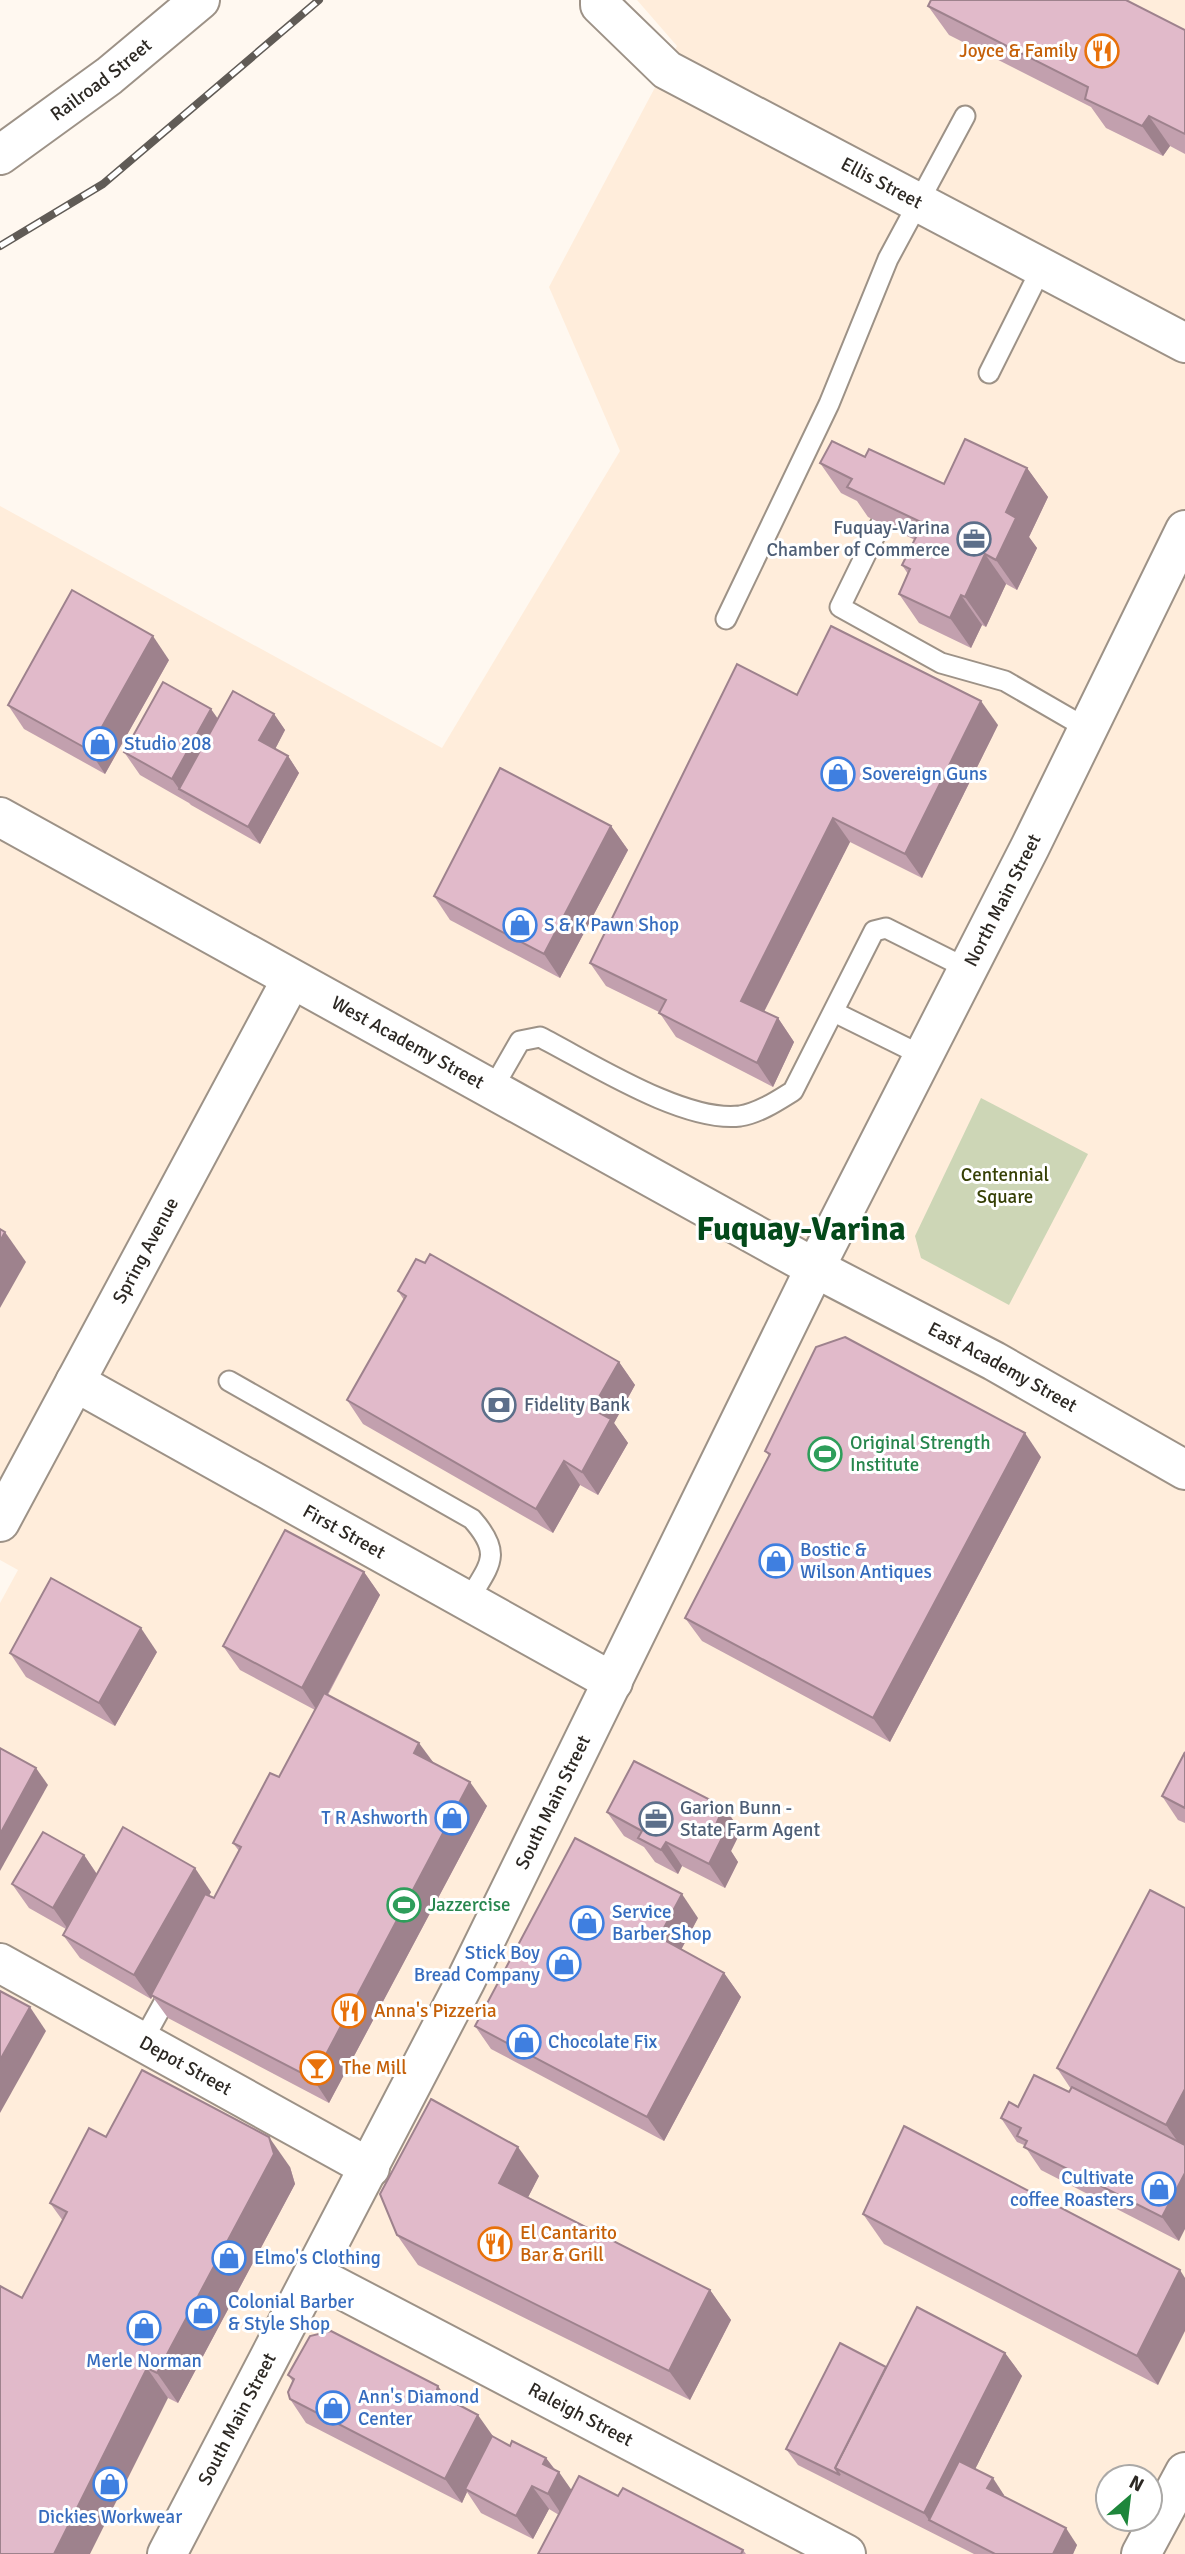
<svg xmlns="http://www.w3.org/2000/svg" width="1185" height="2554" font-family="Signika,sans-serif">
<rect width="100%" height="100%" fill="#fff8f0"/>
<path fill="#ffeddb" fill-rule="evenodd" d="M637 0H1185V2554H0V1603L18 1570 0 1560V506L442 748 620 451 549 287 677 46ZM1108 2477H1150V2519H1108Z"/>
<path fill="#cdd6b6" d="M981 1098 1088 1154 1009 1305 921 1258 915 1236Z"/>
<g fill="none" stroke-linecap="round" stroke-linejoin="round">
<defs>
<g id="service">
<path d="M989 373 1041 269"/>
<path d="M881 523 840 607 941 663 1005 681 1088 729"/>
<path d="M726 619 829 404 888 259 965 116"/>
<path d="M834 1012 923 1056"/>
<path d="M493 1088 520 1041 540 1037C591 1063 684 1123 740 1116 759 1113 777 1101 793 1091L874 931 886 928 968 969"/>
<path d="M229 1381 472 1519C504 1555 489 1565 468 1601"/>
<path d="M141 2044 173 1986"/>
</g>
<g id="minor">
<path id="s1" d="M600 0V5L667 70 1185 343"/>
<path id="s2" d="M0 155 109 76 200 0"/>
<path id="s3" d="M75 1382 613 1682"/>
<path id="s4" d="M0 1522 291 980"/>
<path id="s5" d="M0 1963 370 2168"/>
<path id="s6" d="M314 2275 846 2554"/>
<path d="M1141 2554 1185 2472"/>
</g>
<g id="tertiary">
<path id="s7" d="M815 1268 994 1361 1185 1470"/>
</g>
<g id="secondary">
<path id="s8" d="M0 817 815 1268"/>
</g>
<g id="primary">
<path id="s9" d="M167 2554 466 1980 815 1268 1030 847 1185 530"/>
</g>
</defs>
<use href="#service" stroke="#9d9287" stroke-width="23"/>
<use href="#minor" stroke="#9d9287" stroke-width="42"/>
<use href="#tertiary" stroke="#9d9287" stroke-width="42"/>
<use href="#secondary" stroke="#9d9287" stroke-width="42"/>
<use href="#primary" stroke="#9d9287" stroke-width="42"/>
<use href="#service" stroke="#fff" stroke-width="19"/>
<use href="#minor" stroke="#fff" stroke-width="38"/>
<use href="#tertiary" stroke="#fff" stroke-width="38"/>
<use href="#secondary" stroke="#fff" stroke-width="38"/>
<use href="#primary" stroke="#fff" stroke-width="38"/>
<defs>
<path id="rail" d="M0 246 103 184 319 0"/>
</defs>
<use href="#rail" stroke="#605b56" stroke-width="8"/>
<use href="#rail" stroke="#fff" stroke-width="5" stroke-dasharray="16" stroke-linecap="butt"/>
</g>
<g fill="#c2a0ae">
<path d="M928 6 1185 30V154L1170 146 1163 156 1106 128 1091 107 949 35Z"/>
<path d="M865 457 944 484 1027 468 1048 497 1029 537 1037 548 1017 590 1006 584 986 627 982 625 971 648 919 623 899 594 908 574 902 565 915 540 868 517 857 501 841 493 820 463Z"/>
<path d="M169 660 105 774 24 729 8 705Z"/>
<path d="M797 695 998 725 922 878 850 842 764 1012 778 1018 794 1042 773 1087 676 1037 659 1012 606 986 590 963Z"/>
<path d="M274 714 285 730 275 749 288 756 299 773 260 844 191 805 189 803 140 775 124 752 218 719Z"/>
<path d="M611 826 628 850 560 978 450 920 434 896Z"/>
<path d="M398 1291 619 1362 635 1385 614 1423 628 1443 598 1495 580 1485 553 1533 363 1424 347 1400 404 1300Z"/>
<path d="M765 1451 1041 1457 890 1742 702 1641 685 1618 769 1456Z"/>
<path d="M364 1572 380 1595 328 1695 433 1763 487 1806 329 2103 168 2018 152 1996 151 1999 80 1958 63 1935 66 1929 29 1908 12 1884 84 1855 97 1874 211 1892 209 1896 214 1898 239 1851 233 1843 279 1777 315 1710 240 1670 223 1646Z"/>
<path d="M157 1652 115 1726 26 1677 10 1653Z"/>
<path d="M1185 1752V1823L1178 1820 1162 1796Z"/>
<path d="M607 1812 741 1831 731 1851 738 1862 725 1888 682 1866 678 1874 655 1862 644 1847 624 1836Z"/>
<path d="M1185 1908 1179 2241 1041 2170 1024 2145 1017 2142 1001 2118 1018 2107 1069 2092 1071 2089 1057 2068Z"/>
<path d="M698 1918 681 1950 724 1973 741 1997 664 2141 491 2049 475 2026Z"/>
<path d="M106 2137 290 2167 295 2184 178 2403 168 2398 22 2298 63 2221 50 2203Z"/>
<path d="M539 2176 528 2197 710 2290 731 2320 690 2400 418 2265 397 2235Z"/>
<path d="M863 2214 1180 2270 1158 2385 884 2244Z"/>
<path d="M1005 2353 1022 2376 975 2469 1004 2495 1003 2496 1077 2545 1073 2554H974L798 2465 786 2449 886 2367Z"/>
<path d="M288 2375 447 2399 493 2437 510 2446 546 2458 571 2490 618 2496 743 2550 746 2554H538L559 2515 549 2509 533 2539 481 2513 467 2492 462 2503 306 2423 290 2399 293 2382Z"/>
</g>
<g fill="#9e828d">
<path d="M1149 116 1170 146 1163 156 1142 126Z"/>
<path d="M1027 468 1048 497 1029 537 1037 548 1017 590 996 560 1006 512Z"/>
<path d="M985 554 1006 584 986 627 965 597Z"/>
<path d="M961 595 982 625 971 648 950 618Z"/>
<path d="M153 636 169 660 105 774 89 750Z"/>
<path d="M981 701 998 725 922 878 905 854Z"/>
<path d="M211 709 228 733 179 789 189 803 172 779Z"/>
<path d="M274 714 285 730 271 757 259 740Z"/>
<path d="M288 756 299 773 260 844 248 827Z"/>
<path d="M833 818 850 842 757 1025 741 1001Z"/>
<path d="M611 826 628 850 560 978 544 954Z"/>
<path d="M778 1018 794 1042 773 1087 757 1063Z"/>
<path d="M5 1232 26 1262 0 1308V1241Z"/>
<path d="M619 1362 635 1385 614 1423 628 1443 598 1495 582 1472 592 1409Z"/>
<path d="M1025 1433 1041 1457 890 1742 873 1718Z"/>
<path d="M564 1461 580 1485 553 1533 536 1509Z"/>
<path d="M364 1572 380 1595 318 1712 302 1688Z"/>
<path d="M141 1628 157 1652 115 1726 99 1703Z"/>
<path d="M419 1743 436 1766 414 1753Z"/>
<path d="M36 1768 48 1785 0 1871V1834Z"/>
<path d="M470 1782 487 1806 329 2103 313 2079Z"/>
<path d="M724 1807 741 1831 731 1851 738 1862 725 1888 709 1864 712 1833Z"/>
<path d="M666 1842 682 1866 678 1874 661 1850Z"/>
<path d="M84 1855 100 1879 70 1932 53 1908Z"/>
<path d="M195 1868 211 1892 151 1999 134 1975Z"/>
<path d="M682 1894 698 1918 675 1961 659 1937Z"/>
<path d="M724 1973 741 1997 664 2141 647 2117Z"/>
<path d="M30 2007 46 2031 0 2113V2060Z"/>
<path d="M1185 2089V2152L1166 2125Z"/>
<path d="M269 2137 290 2167 295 2184 178 2403 157 2373Z"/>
<path d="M518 2147 539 2176 520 2213 499 2183Z"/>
<path d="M1185 2173V2229L1179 2241 1162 2217Z"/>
<path d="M1180 2270 1185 2278V2331L1158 2385 1137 2356Z"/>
<path d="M710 2290 731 2320 690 2400 669 2371Z"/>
<path d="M1005 2353 1022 2376 945 2529 929 2520 924 2513Z"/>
<path d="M147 2368 168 2398 90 2554H54Z"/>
<path d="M438 2386 455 2410 436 2393Z"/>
<path d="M478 2415 495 2439 465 2489 467 2492 462 2503 445 2479Z"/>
<path d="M546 2458 558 2474 559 2472 575 2495 564 2518 548 2494 543 2464Z"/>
<path d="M993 2478 1004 2495 999 2505 987 2488Z"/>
<path d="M532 2486 549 2509 533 2539 516 2516Z"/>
<path d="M1066 2528 1077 2545 1073 2554H1053Z"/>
</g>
<g fill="#e1baca" stroke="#9e828d" stroke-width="2">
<path d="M931 0H1126L1185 30V134L1149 116 1142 126 1085 99 1088 87 928 6Z"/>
<path d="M965 439 1027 468 1006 512 1016 518 996 560 985 554 965 597 961 595 950 618 899 594 910 569 902 565 923 523 847 487 852 479 820 463 832 441 865 457 869 449 944 484Z"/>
<path d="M72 590 153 636 89 750 8 705Z"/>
<path d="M831 626 981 701 905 854 833 818 741 1001 778 1018 757 1063 659 1013 666 1000 590 963 737 664 797 695Z"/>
<path d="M163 682 211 709 172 779 124 752Z"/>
<path d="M233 691 274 714 259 740 288 756 248 827 179 789Z"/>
<path d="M500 768 611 826 544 954 434 896Z"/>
<path d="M0 1229 5 1232 0 1241Z"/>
<path d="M430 1254 619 1362 592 1409 611 1419 582 1472 564 1461 536 1509 347 1400 406 1296 398 1291 416 1259 425 1263Z"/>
<path d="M845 1337 1025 1433 873 1718 685 1618 770 1454 765 1451 816 1347Z"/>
<path d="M285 1530 364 1572 302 1688 223 1646Z"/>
<path d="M51 1578 141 1628 99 1703 10 1653Z"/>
<path d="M324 1693 419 1743 414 1753 470 1782 313 2079 151 1995 205 1894 214 1898 241 1847 233 1843 270 1773 279 1777Z"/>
<path d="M0 1748 36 1768 0 1834Z"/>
<path d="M1185 1752V1808L1162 1796Z"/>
<path d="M634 1761 724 1807 712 1833 722 1838 709 1864 666 1842 661 1850 638 1838 642 1831 607 1812Z"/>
<path d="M123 1827 195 1868 134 1975 63 1935Z"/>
<path d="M43 1832 84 1855 53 1908 12 1884Z"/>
<path d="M575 1838 682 1894 659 1937 724 1973 647 2117 475 2026Z"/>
<path d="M1150 1890 1185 1908V2089L1166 2125 1057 2068Z"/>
<path d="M0 1991 30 2007 0 2060Z"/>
<path d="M142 2070 269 2137 274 2154 157 2373 147 2368 54 2554H0V2286L22 2298 67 2212 50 2203 89 2128 106 2137Z"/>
<path d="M1034 2075 1069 2092 1072 2087 1185 2145V2173L1162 2217 1024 2147 1027 2141 1017 2136 1021 2128 1001 2118 1009 2102 1018 2107Z"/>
<path d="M431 2099 518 2147 499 2183 710 2290 669 2371 397 2235 380 2194Z"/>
<path d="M904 2126 1180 2270 1137 2356 863 2214Z"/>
<path d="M917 2307 1005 2353 924 2513 835 2468Z"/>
<path d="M331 2331 438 2386 436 2393 478 2415 445 2479 290 2399 288 2392 294 2379 288 2375 310 2336Z"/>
<path d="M840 2343 886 2367 835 2468 840 2475 786 2449Z"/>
<path d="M492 2436 510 2446 512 2441 546 2458 543 2464 559 2472 548 2494 532 2486 516 2516 465 2489Z"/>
<path d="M959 2461 993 2478 987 2488 1066 2528 1053 2554H995L929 2520Z"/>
<path d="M579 2476 618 2496 623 2488 743 2550 741 2554H538Z"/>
</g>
<defs>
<symbol id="restaurant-ring" viewBox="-11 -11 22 22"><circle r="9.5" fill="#fff" stroke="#e8710a" stroke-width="1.5"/><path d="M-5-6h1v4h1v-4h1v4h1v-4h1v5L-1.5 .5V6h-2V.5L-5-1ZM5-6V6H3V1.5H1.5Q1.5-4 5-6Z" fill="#e8710a"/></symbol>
<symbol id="office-ring" viewBox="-11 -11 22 22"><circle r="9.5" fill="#fff" stroke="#5c6f8a" stroke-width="1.5"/><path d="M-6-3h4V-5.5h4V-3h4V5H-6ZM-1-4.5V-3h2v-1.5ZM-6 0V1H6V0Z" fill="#5c6f8a"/></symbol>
<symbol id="shop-ring" viewBox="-11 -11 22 22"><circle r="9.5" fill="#fff" stroke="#3f7fe0" stroke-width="1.5"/><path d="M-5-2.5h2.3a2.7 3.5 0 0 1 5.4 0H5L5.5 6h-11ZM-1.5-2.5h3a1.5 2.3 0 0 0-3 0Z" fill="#3f7fe0"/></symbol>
<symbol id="bank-ring" viewBox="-11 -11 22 22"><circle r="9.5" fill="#fff" stroke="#5c6f8a" stroke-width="1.5"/><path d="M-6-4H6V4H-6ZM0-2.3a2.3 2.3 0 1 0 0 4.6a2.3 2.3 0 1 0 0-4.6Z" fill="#5c6f8a"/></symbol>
<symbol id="stadium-ring" viewBox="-11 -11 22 22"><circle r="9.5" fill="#fff" stroke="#2e9e5b" stroke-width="1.5"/><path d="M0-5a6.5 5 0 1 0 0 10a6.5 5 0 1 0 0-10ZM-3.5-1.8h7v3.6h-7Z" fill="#2e9e5b"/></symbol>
<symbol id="bar-ring" viewBox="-11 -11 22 22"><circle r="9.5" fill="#fff" stroke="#e8710a" stroke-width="1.5"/><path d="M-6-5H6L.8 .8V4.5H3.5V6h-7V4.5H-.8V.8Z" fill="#e8710a"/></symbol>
</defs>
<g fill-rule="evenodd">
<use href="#restaurant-ring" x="1083" y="32" width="38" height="38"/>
<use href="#office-ring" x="955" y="520" width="38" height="38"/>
<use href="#shop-ring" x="81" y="725" width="38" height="38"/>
<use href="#shop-ring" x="819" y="755" width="38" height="38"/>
<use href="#shop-ring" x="501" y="906" width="38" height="38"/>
<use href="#bank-ring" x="480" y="1386" width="38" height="38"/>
<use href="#stadium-ring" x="806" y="1435" width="38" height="38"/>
<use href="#shop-ring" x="757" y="1542" width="38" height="38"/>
<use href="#shop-ring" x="433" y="1799" width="38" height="38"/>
<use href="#office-ring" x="637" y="1800" width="38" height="38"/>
<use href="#stadium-ring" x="385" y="1886" width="38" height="38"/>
<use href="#shop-ring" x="568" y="1904" width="38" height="38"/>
<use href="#shop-ring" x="545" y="1945" width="38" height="38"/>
<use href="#restaurant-ring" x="330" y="1992" width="38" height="38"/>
<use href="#shop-ring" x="505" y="2023" width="38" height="38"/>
<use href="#bar-ring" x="298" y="2049" width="38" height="38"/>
<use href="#shop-ring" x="1140" y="2170" width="38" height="38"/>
<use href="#restaurant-ring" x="476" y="2225" width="38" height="38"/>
<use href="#shop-ring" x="210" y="2239" width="38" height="38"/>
<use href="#shop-ring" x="184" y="2294" width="38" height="38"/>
<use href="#shop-ring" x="125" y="2309" width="38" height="38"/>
<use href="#shop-ring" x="314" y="2389" width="38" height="38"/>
<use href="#shop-ring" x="91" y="2465" width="38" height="38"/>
</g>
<g text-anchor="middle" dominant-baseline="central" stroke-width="6" stroke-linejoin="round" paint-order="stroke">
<g font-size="19" fill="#c56008" stroke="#fff" text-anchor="start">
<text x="1078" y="51" text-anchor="end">Joyce &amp; Family</text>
<text x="374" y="2011">Anna's Pizzeria</text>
<text x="342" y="2068">The Mill</text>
<text x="520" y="2233">El Cantarito<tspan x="520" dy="22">Bar &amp; Grill</tspan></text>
</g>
<g font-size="19" fill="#2c2823" stroke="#fff">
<text stroke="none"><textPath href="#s2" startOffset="126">Railroad Street</textPath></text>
<text stroke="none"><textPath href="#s1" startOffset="341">Ellis Street</textPath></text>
<text stroke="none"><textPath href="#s9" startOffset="1853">North Main Street</textPath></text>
<text stroke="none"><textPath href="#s8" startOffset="466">West Academy Street</textPath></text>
<text stroke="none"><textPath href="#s4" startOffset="308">Spring Avenue</textPath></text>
<text stroke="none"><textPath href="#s7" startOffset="212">East Academy Street</textPath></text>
<text stroke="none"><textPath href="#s3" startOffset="308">First Street</textPath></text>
<text stroke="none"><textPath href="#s9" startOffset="845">South Main Street</textPath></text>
<text stroke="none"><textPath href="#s5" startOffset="212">Depot Street</textPath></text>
<text stroke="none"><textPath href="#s6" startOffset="301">Raleigh Street</textPath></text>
<text stroke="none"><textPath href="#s9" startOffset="152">South Main Street</textPath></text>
</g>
<g font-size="19" fill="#4e5e75" stroke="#fff" text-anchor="start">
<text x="950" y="528" text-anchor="end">Fuquay-Varina<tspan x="950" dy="22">Chamber of Commerce</tspan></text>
<text x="524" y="1405">Fidelity Bank</text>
<text x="680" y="1808">Garion Bunn -<tspan x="680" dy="22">State Farm Agent</tspan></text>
</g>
<g font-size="19" fill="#366cbe" stroke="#fff" text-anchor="start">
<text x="124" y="744">Studio 208</text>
<text x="862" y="774">Sovereign Guns</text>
<text x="544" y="925">S &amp; K Pawn Shop</text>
<text x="800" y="1550">Bostic &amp;<tspan x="800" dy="22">Wilson Antiques</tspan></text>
<text x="428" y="1818" text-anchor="end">T R Ashworth</text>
<text x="612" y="1912">Service<tspan x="612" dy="22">Barber Shop</tspan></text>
<text x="540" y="1953" text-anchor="end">Stick Boy<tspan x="540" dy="22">Bread Company</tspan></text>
<text x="548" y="2042">Chocolate Fix</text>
<text x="1134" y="2178" text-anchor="end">Cultivate<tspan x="1134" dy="22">coffee Roasters</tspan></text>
<text x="254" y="2258">Elmo's Clothing</text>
<text x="228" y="2302">Colonial Barber<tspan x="228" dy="22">&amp; Style Shop</tspan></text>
<text x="144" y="2361" text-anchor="middle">Merle Norman</text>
<text x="358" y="2397">Ann's Diamond<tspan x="358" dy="22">Center</tspan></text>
<text x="110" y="2517" text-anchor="middle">Dickies Workwear</text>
</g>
<g font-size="19" fill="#364005" stroke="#fff">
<text x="1005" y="1175">Centennial<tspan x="1005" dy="22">Square</tspan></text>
</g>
<g font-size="19" fill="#27864d" stroke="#fff" text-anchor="start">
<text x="850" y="1443">Original Strength<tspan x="850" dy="22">Institute</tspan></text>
<text x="428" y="1905">Jazzercise</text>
</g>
<g font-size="33" font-weight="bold" fill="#04491a" stroke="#fff">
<text x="801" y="1229">Fuquay-Varina</text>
</g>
</g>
<g transform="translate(1129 2498) rotate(28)"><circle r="33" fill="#ffffff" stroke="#aba9a7" stroke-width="2"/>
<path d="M0-5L12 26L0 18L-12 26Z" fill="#1e863b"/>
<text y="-10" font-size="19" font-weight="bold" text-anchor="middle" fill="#2c2823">N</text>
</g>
</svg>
